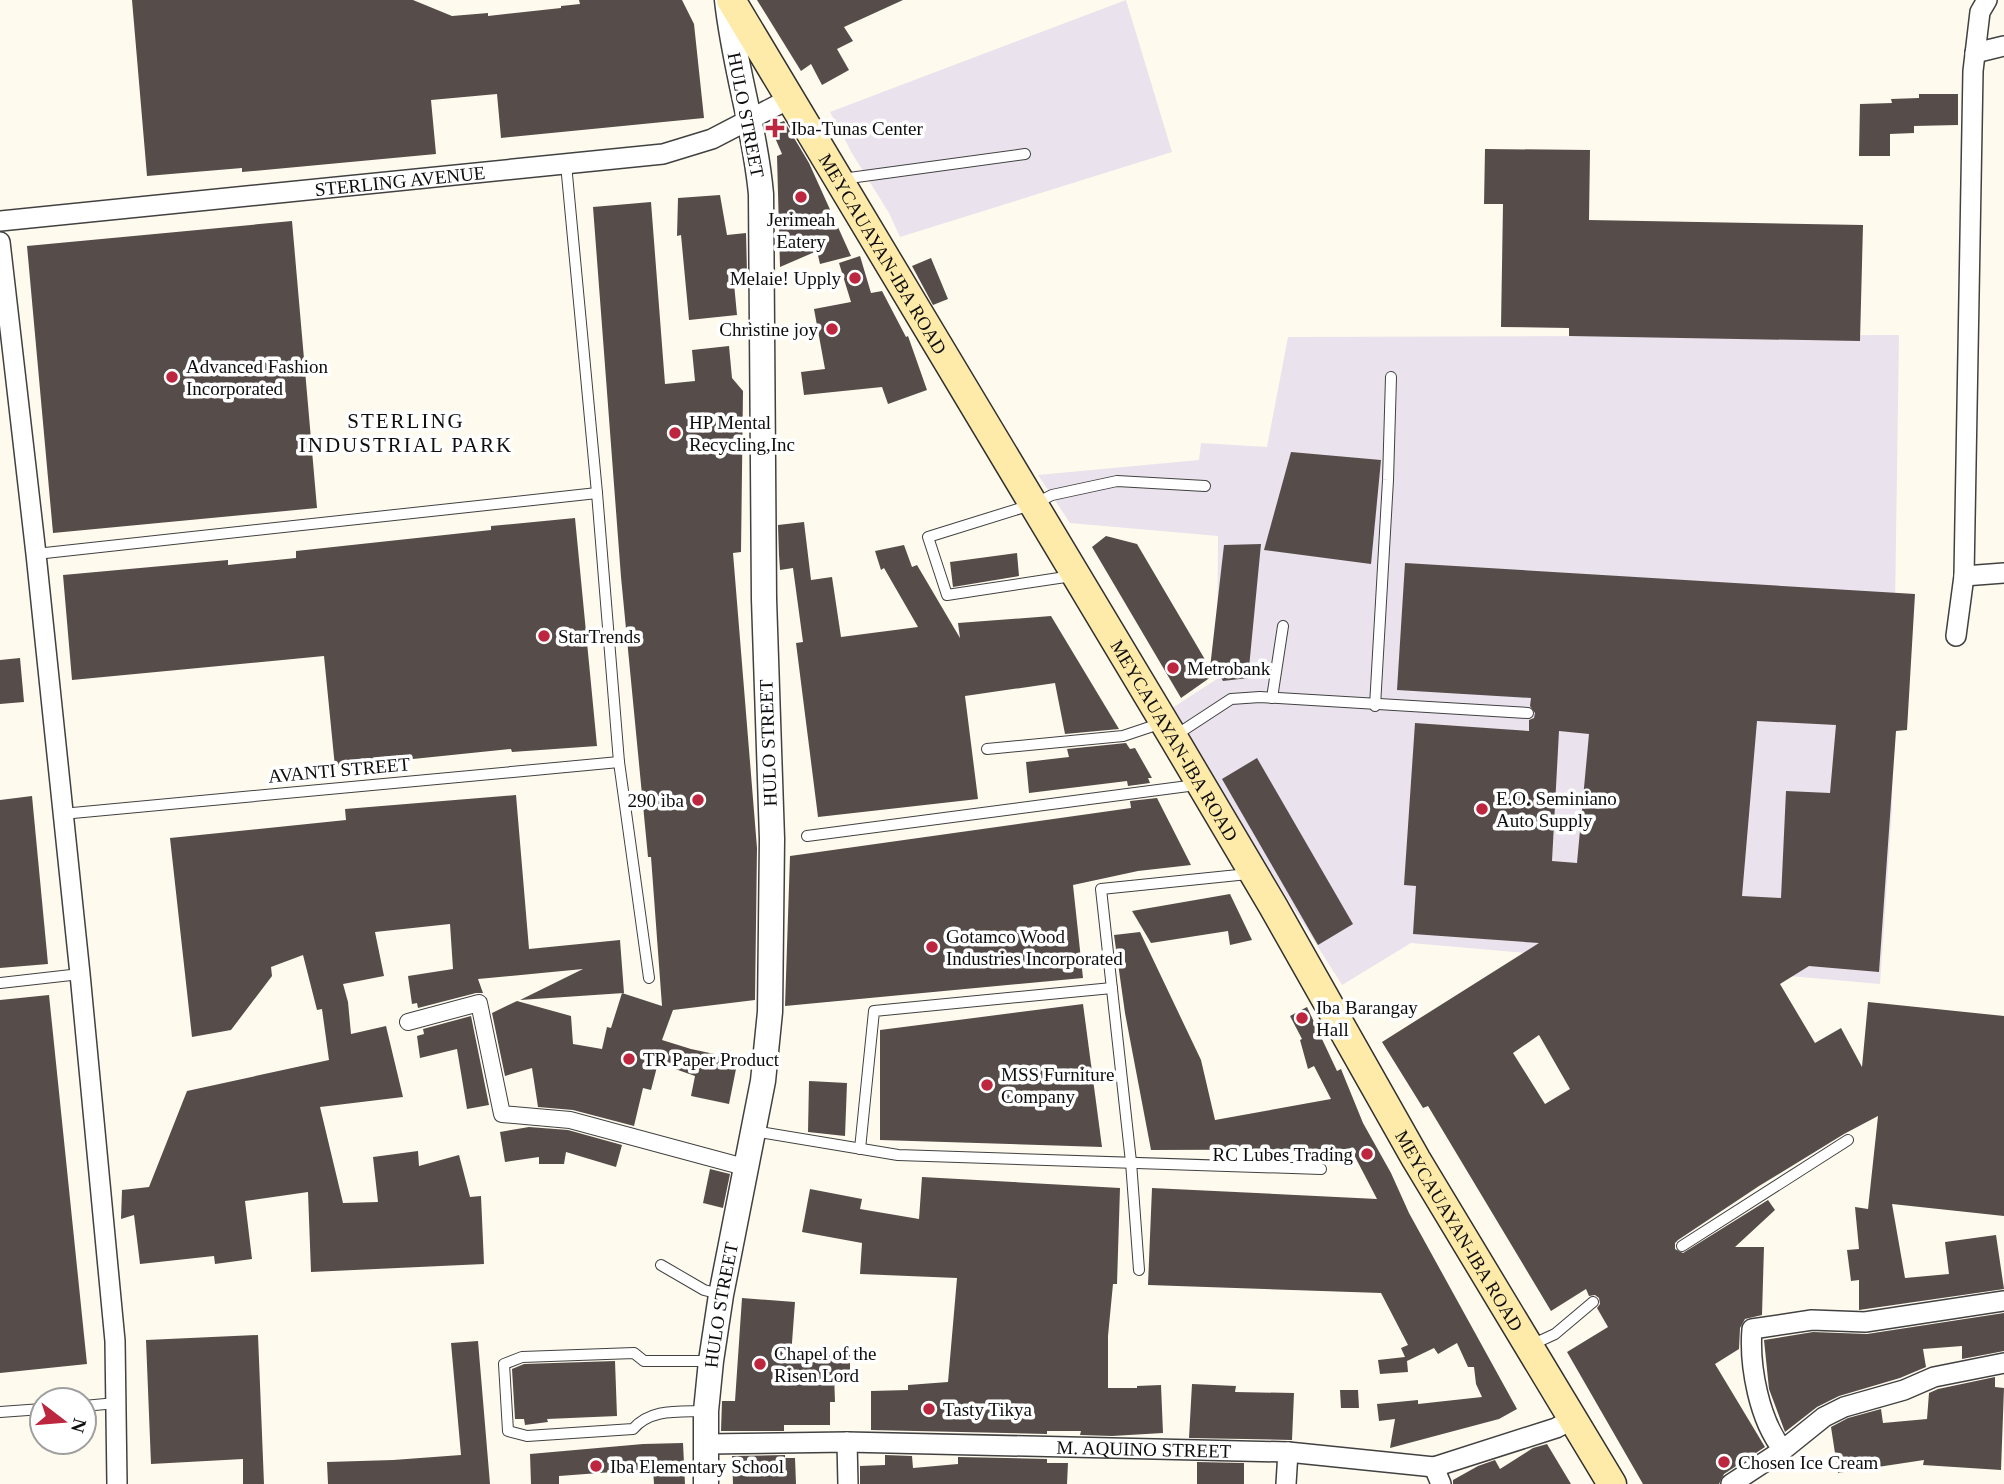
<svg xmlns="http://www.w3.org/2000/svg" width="2004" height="1484" font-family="'Times New Roman',serif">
<rect width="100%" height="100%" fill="#fffaee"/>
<g fill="#eae2ec">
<path d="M1126 0 1172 152 900 237 889 213 853 155 830 112Z"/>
<path d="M1899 335 1892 809 1880 984 1411 943 1342 985 1169 710 1217 679 1218 536 1070 523 1038 475 1199 460 1201 443 1267 447 1288 337Z"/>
</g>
<g fill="#564d4a" fill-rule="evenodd">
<path d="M132 0H413L452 16 488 13V16L561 8V6L580 4 579 0H682L694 24 704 118 501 138 497 94 431 100 436 154 242 172V168L147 176Z"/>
<path d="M757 0H903L844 27 853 41 837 49 849 70 822 85 811 64 801 71Z"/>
<path d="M1919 94H1958V125L1914 126V133L1890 134V156H1859L1860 104 1892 103 1891 99 1919 98Z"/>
<path d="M784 121 809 163 851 256 820 264 817 251 780 267 777 156 782 154 770 126Z"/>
<path d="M1485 149 1590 150 1589 220 1863 225 1860 341 1569 336V328L1501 327 1503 204H1484Z"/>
<path d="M720 195 727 235 746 233 747 272 733 273 737 315 689 320 681 235 677 236 678 198Z"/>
<path d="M651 202 665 384 695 381 692 350 729 346 732 378 743 391 741 552 733 553 757 848 755 1000 673 1010 662 1040 691 1049 738 1059 729 1104 691 1096 695 1076 658 1063 651 1090 643 1088 634 1126 573 1110 538 1107 532 1068 505 1076 492 1013 517 1001 571 1016 573 1044 602 1049 607 1027 611 1028 622 993 662 1006 651 857H648L621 577 593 207Z"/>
<path d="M292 221 317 508 53 533 27 246Z"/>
<path d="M860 256 871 293 882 291 906 337 908 336 927 390 888 404 882 387 804 395 801 372 825 369 814 309 851 302 839 263Z"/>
<path d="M931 258 948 299 933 305 912 266Z"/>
<path d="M1291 452 1381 460 1371 564 1264 550Z"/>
<path d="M575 518 597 746 512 752 511 749 335 767 324 656 72 680 63 575 228 560V565L296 558V551L491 530V526Z"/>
<path d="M804 522 811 580 832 577 841 637 918 627 884 568 881 570 875 551 904 545 912 567 917 565 960 638 958 623 1051 616 1119 729 1065 734 1055 683 965 696 978 799 818 817 796 643 803 642 793 568 780 570 779 555 778 525Z"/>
<path d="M1106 536 1137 544 1210 668 1224 545 1261 544 1248 678 1223 681 1218 672 1181 698 1092 547Z"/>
<path d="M1017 553 1019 576 953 587 950 562Z"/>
<path d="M1405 563 1915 594 1907 730 1896 731 1879 972 1809 966 1780 984 1815 1043 1841 1028 1862 1067 1868 1002 2004 1016V1216L1892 1204 1905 1278 1949 1274 1945 1242 1996 1235 2004 1289 1859 1310V1280L1851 1281 1847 1250 1859 1249 1855 1207 1868 1209 1878 1116 1844 1134 1759 1186 1678 1240 1675 1243V1249L1683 1253 1768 1200 1775 1210 1735 1247H1764L1762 1315 1745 1319 1740 1328 1739 1349 1715 1364 1765 1447 1724 1474 1719 1484H1643L1567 1352 1608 1327 1597 1308 1600 1304 1599 1298 1595 1295 1589 1296 1586 1289 1551 1311 1428 1106 1423 1108 1382 1042 1539 943 1413 934 1416 886 1404 885 1415 723 1529 731V720L1534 718 1535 713 1530 706 1531 698 1397 690ZM1757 721 1836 725 1830 793 1786 791 1781 898 1742 896ZM1559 731 1589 734 1577 863 1552 861ZM1539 1035 1570 1089 1545 1104 1513 1053Z"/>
<path d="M20 658 24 702 0 704V660Z"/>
<path d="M1126 743 1130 749 1135 748 1152 778H1148L1150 783 1128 786 1127 781 1029 793 1026 762 1069 757 1067 749Z"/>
<path d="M1257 758 1353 924 1318 945 1222 779Z"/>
<path d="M516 795 529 949 620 940 624 993 520 1000 583 969 478 979 483 993H476L418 1008 417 1003 412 1004 408 976 453 969 450 924 375 932 384 976 343 984 348 1002 351 1034 386 1026 403 1097 320 1107 343 1203 378 1202 373 1157 418 1151 419 1166 459 1155 470 1197 481 1196 484 1264 311 1272 308 1192 245 1201 252 1259 215 1264 214 1256 140 1264 134 1215 121 1219 122 1190 149 1187 187 1091 329 1060 322 1009 317 1010 303 955 271 967 272 976 231 1030 192 1037 170 838 346 820 345 809Z"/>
<path d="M32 796 48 964 0 968V800Z"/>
<path d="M1157 798 1191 865 1138 871 1073 885 1083 978 785 1006 790 856 1131 808 1130 801Z"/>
<path d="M1230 894 1252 940 1230 945 1228 931 1151 943 1132 911Z"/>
<path d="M1140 932 1201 1060 1215 1120 1331 1099 1314 1066 1308 1069 1300 1040 1302 1039 1290 1016 1307 1007 1337 1071 1341 1069 1363 1123 1391 1173 1409 1213 1517 1409 1499 1419 1390 1448 1395 1419 1379 1421 1377 1404 1418 1400V1404L1482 1397 1476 1384 1474 1367H1468L1457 1343 1438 1354 1434 1348 1407 1361 1408 1372 1380 1374 1378 1360 1405 1357 1401 1348 1408 1345 1381 1293 1148 1285 1152 1188 1377 1199 1351 1149 1151 1150 1125 1013 1114 935Z"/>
<path d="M49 995 87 1364 0 1373V1000Z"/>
<path d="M1083 1004 1102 1147 880 1140V1030Z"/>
<path d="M471 1016 489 1105 467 1109 457 1049 420 1058 417 1036 424 1034 423 1029Z"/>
<path d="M809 1081 847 1083 845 1136 808 1132Z"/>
<path d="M529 1127 568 1130 622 1145 616 1167 566 1152 564 1164H539V1157L505 1162 500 1132Z"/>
<path d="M710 1169 730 1174 723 1208 703 1203Z"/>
<path d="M922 1177 1120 1188 1117 1284H1113L1108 1336V1388H1137V1386L1161 1385 1163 1433 1112 1436 1080 1435 1081 1431H1047V1434L871 1430V1391L908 1390V1385L948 1382 957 1278 860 1274 862 1243 802 1232 810 1189 862 1199 860 1209 919 1219Z"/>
<path d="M742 1298 795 1302 791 1356 850 1355V1372L834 1373 835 1402H830V1425H784V1431H721L722 1401H735Z"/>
<path d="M2004 1313V1351L1962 1359V1346L1923 1349 1926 1367 1900 1378 1839 1396 1817 1407 1785 1432 1769 1389 1764 1340 1813 1332 1867 1334Z"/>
<path d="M258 1335 264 1484H243V1459L151 1464 146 1340Z"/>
<path d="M478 1341 490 1484H328L327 1462 393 1460 461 1455 451 1343Z"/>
<path d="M615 1361 617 1416 547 1419 548 1422 525 1425 524 1419H515L512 1369 524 1364Z"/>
<path d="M1995 1377V1387L2004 1388 2001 1470 1923 1465 1924 1460 1838 1473 1831 1427 1848 1418 1881 1409 1883 1423 1927 1419 1929 1393 1938 1389Z"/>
<path d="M1192 1384 1236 1386 1235 1392 1294 1393 1292 1440 1189 1438Z"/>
<path d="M1340 1390H1358L1359 1408H1341Z"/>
<path d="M683 1443 685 1484H654L653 1469 559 1476V1484H531L530 1454 643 1444Z"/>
<path d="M1547 1444 1571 1484H1453V1480L1478 1466 1495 1460 1500 1469 1533 1448Z"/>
<path d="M785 1455V1458H795L796 1484H733L732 1456Z"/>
<path d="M885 1455 912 1456 913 1468 958 1464V1457L1047 1459V1463H1068L1067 1484H860V1466L885 1465Z"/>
<path d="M1197 1462 1244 1463V1484H1197Z"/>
</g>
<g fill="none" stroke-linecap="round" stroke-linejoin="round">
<defs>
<g id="service">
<path d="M566 164 597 493 619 762 649 978"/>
<path d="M842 179 1025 154"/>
<path d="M36 554 597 493"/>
<path d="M1072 576 947 595 928 537 1034 504 1052 495 1117 481 1205 486"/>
<path d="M1272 698 1283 626"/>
<path d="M1375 706 1388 480 1391 377"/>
<path d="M1176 735 1231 699 1260 697 1528 713"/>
<path d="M987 749 1123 736 1162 723"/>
<path d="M62 814 619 762"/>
<path d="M807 836 1196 785"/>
<path d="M0 983 80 974"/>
<path d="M754 1131 898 1155 1321 1169"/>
<path d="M860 1149 874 1011 1112 988"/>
<path d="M1682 1246 1848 1140"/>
<path d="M661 1265 704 1290 720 1294"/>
<path d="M1139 1270 1131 1162 1101 889 1248 874"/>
<path d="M1529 1346 1555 1334 1593 1302"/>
<path d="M84 1406 116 1403"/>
<path d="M705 1411C679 1412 651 1408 633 1429L527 1436 508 1431 504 1364 522 1357 634 1353 644 1361H709"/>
<path d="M0 1412 42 1409"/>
</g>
<path id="pedestrian" d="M408 1022 479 1003 502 1114 570 1120 748 1168"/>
<g id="minor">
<path d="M1975 53 2004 46"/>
<path id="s1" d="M0 221 663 154 712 139 789 99"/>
<path d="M0 242 36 554 80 974 115 1341 117 1484"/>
<path d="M1964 576 2004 573"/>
<path d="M1956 636 1964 576 1973 71 1980 12 1987 0"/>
<path d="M847 1442 848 1484"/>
<path id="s2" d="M706 1444 847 1442 1288 1452 1434 1467 1556 1428 1573 1419"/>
<path d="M1783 1450C1759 1420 1749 1366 1752 1329L1812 1320 1865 1322 2004 1301"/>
<path d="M1434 1467 1441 1484"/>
<path d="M1286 1484 1288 1452"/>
<path d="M1731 1484 1783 1450 1824 1417 1844 1407 1904 1390 1934 1377 2004 1363"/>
</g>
<g id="tertiary">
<path id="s3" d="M706 1484V1411L711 1361 721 1295 763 1081 770 1012 772 839 764 599 761 194C755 128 734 66 727 0"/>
</g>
<g id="secondary">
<path id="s4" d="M731 0 1173 737 1273 906 1416 1159 1612 1484"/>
</g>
</defs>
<use href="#service" stroke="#414141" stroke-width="12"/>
<use href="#pedestrian" stroke="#414141" stroke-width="18"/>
<use href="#minor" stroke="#414141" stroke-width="22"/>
<use href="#tertiary" stroke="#414141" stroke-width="27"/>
<use href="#secondary" stroke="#303030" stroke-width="31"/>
<use href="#service" stroke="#fff" stroke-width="10"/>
<use href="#pedestrian" stroke="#fff" stroke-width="16"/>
<use href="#minor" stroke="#fff" stroke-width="19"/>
<use href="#tertiary" stroke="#fff" stroke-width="24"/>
<use href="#secondary" stroke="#feebaa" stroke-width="28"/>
</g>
<g fill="#bd263f" stroke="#fff" stroke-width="2.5">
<path d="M771.5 117.5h7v7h7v7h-7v7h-7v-7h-7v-7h7z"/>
<circle cx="801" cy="197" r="7"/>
<circle cx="855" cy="278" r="7"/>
<circle cx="832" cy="329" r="7"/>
<circle cx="172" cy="377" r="7"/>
<circle cx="675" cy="433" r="7"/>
<circle cx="544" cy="636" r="7"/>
<circle cx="1173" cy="668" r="7"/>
<circle cx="698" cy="800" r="7"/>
<circle cx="1482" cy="809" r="7"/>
<circle cx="932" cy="947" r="7"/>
<circle cx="1302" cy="1018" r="7"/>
<circle cx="629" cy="1059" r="7"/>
<circle cx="987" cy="1085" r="7"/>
<circle cx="1367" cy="1154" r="7"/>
<circle cx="760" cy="1364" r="7"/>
<circle cx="929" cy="1409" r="7"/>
<circle cx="1724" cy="1462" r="7"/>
<circle cx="596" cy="1466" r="7"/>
</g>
<g text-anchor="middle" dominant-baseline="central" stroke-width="7" stroke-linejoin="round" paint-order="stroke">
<g font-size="19" fill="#0e0e0e" stroke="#fff">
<text transform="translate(746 115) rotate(79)">HULO STREET</text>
<text stroke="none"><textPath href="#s1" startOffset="402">STERLING AVENUE</textPath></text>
<text stroke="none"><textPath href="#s4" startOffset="296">MEYCAUAYAN-IBA ROAD</textPath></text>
<text stroke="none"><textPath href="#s4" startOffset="863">MEYCAUAYAN-IBA ROAD</textPath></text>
<text transform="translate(768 743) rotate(-92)">HULO STREET</text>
<text transform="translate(339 770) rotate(-5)">AVANTI STREET</text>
<text stroke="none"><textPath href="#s4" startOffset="1430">MEYCAUAYAN-IBA ROAD</textPath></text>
<text stroke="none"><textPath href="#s3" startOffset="180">HULO STREET</textPath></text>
<text stroke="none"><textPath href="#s2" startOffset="438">M. AQUINO STREET</textPath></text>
</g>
<g font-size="19" fill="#0e0e0e" stroke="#fff" text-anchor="start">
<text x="791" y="128">Iba-Tunas Center</text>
<text x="801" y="219" text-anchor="middle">Jerimeah<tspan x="801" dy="22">Eatery</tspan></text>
<text x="841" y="278" text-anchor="end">Melaie! Upply</text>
<text x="818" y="329" text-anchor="end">Christine joy</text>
<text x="186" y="366">Advanced Fashion<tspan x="186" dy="22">Incorporated</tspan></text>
<text x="689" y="422">HP Mental<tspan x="689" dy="22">Recycling,Inc</tspan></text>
<text x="558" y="636">StarTrends</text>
<text x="1187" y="668">Metrobank</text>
<text x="1496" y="798">E.O. Seminiano<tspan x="1496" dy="22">Auto Supply</tspan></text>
<text x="684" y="800" text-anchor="end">290 iba</text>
<text x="946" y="936">Gotamco Wood<tspan x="946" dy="22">Industries Incorporated</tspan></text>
<text x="1316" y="1007">Iba Barangay<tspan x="1316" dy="22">Hall</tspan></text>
<text x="643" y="1059">TR Paper Product</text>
<text x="1001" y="1074">MSS Furniture<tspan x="1001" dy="22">Company</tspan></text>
<text x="1353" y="1154" text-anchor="end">RC Lubes Trading</text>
<text x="774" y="1353">Chapel of the<tspan x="774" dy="22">Risen Lord</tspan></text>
<text x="943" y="1409">Tasty Tikya</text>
<text x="1738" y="1462">Chosen Ice Cream</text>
<text x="610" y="1466">Iba Elementary School</text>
</g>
<g font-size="21" letter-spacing="2" fill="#0e0e0e" stroke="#fff">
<text x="406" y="421">STERLING<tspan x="406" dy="24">INDUSTRIAL PARK</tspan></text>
</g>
</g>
<g transform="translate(63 1421) rotate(106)"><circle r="33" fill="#ffffff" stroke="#9f9f9f" stroke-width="2"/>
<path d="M0-5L12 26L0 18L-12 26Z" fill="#bd263f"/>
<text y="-10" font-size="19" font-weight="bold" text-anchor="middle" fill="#0e0e0e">N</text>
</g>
</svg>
